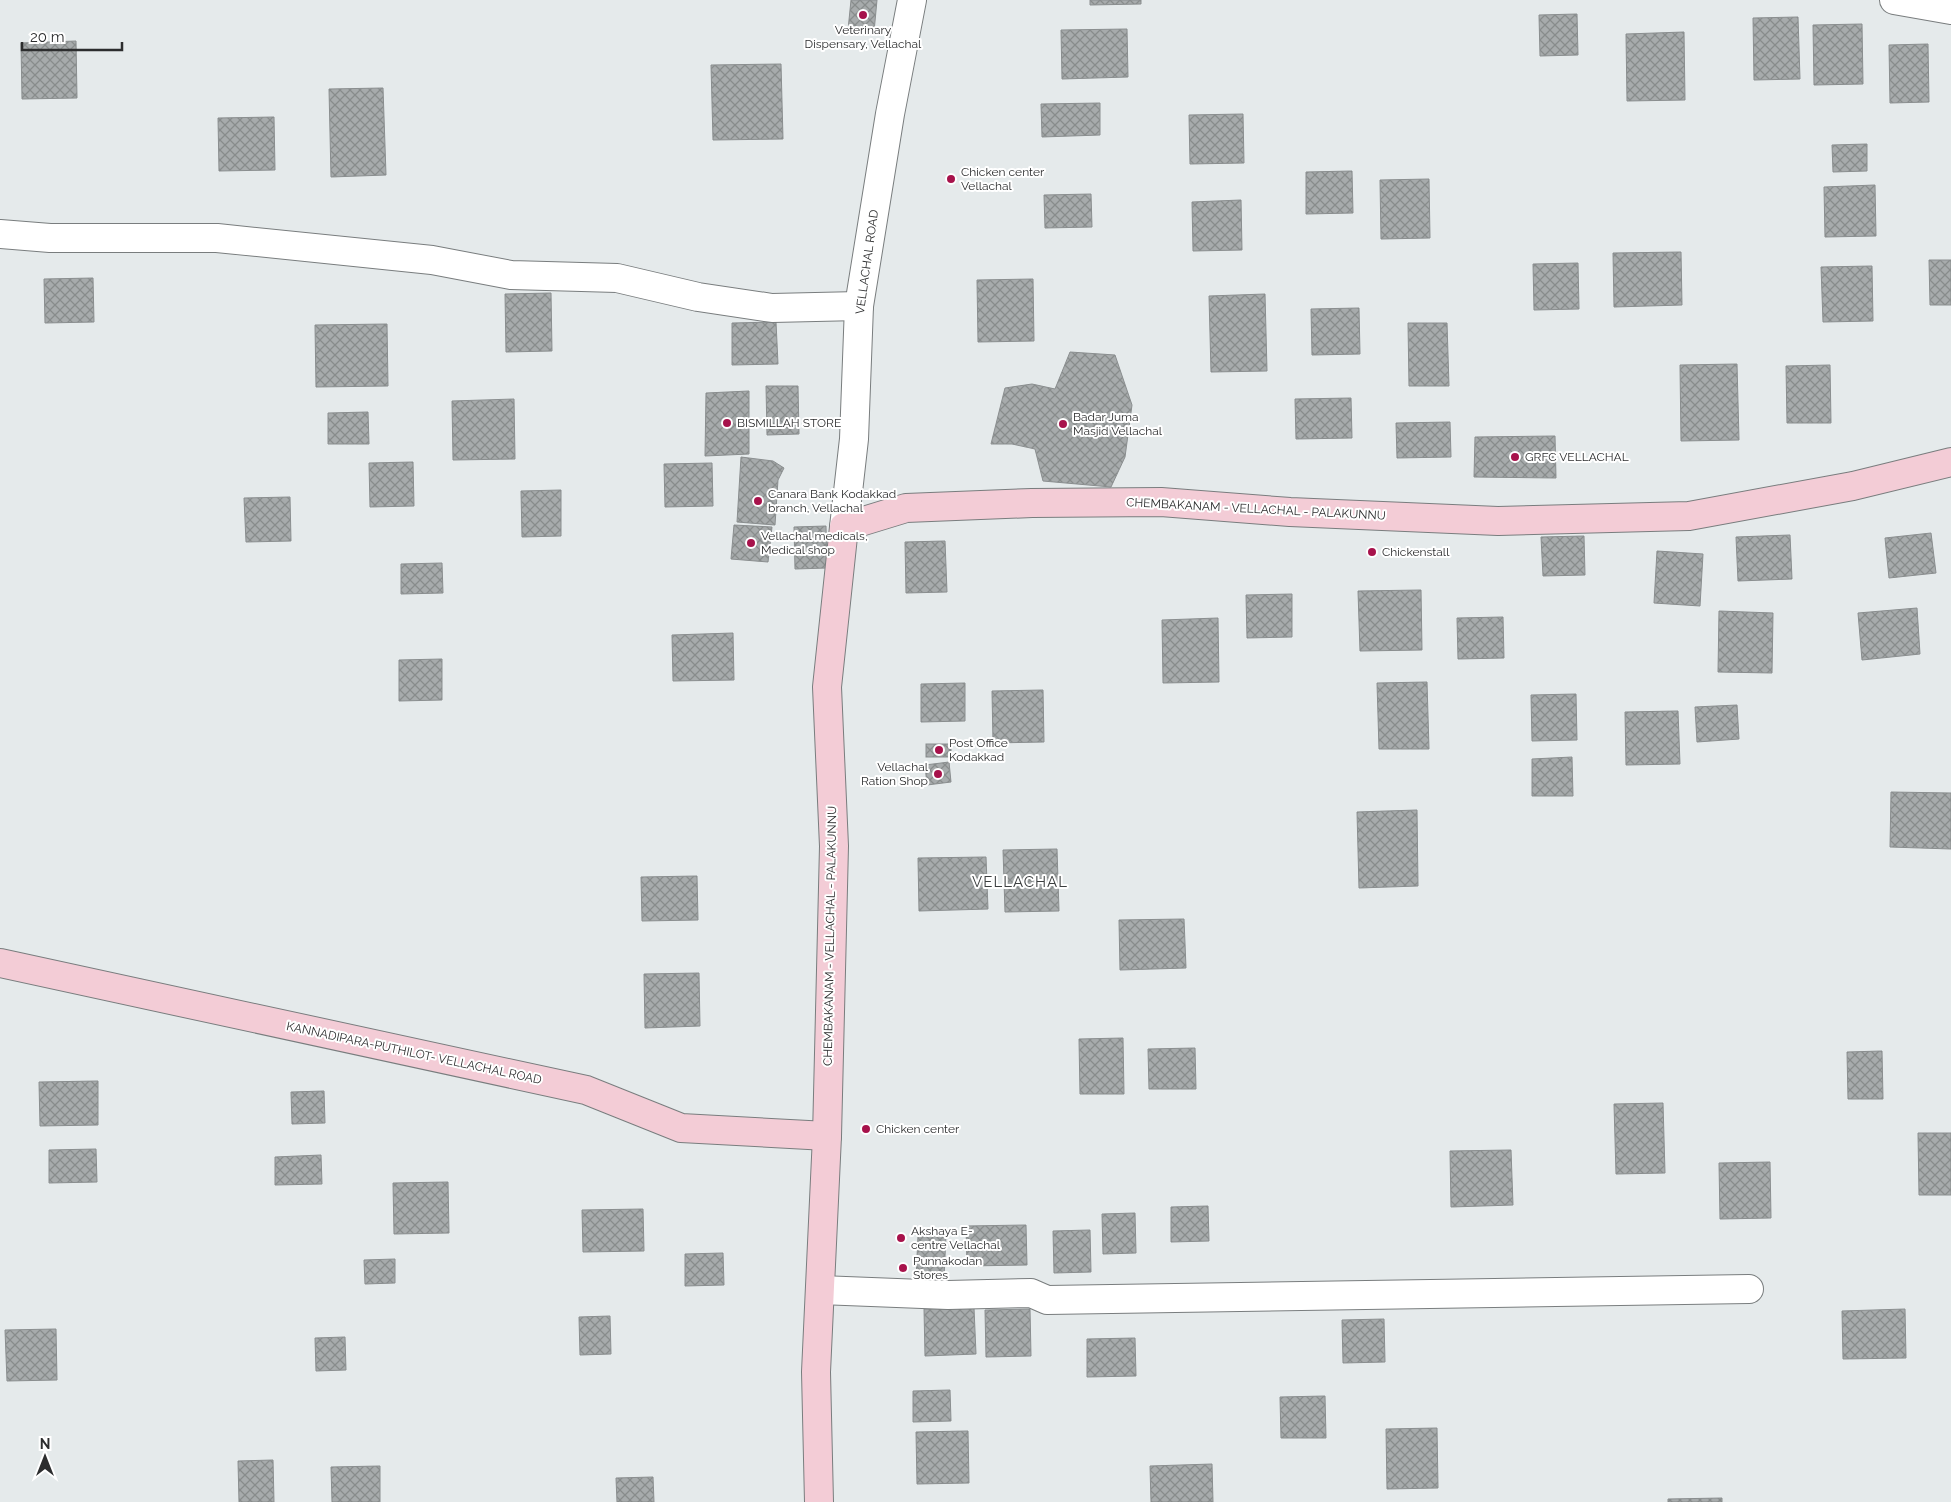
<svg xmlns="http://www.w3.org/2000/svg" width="1951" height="1502" font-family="Raleway,sans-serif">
<defs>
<pattern id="building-cross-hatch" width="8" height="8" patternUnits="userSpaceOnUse" patternTransform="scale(1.25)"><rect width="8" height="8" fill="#a7abac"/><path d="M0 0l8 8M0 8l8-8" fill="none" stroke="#888c8c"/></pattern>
</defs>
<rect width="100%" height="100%" fill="#e5eaeb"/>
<g fill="url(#building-cross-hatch)" stroke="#8a8e8f">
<path d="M851 0H877L874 32 848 30Z"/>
<path d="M1090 0H1141V4L1090 5Z"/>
<path d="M1577 14 1578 55 1540 56 1539 15Z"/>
<path d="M1798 17 1800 79 1754 80 1753 18Z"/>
<path d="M1862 24 1863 84 1814 85 1813 25Z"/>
<path d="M1127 29 1128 77 1062 79 1061 30Z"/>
<path d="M1684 32 1685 100 1627 101 1626 34Z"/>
<path d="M76 41 77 98 22 99 21 43Z"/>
<path d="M1928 44 1929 102 1890 103 1889 45Z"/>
<path d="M781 64 783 139 713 140 711 65Z"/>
<path d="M383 88 386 175 331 177 329 89Z"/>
<path d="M1100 103V135L1042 137 1041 104Z"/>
<path d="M1243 114 1244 163 1190 164 1189 115Z"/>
<path d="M274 117 275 170 219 171 218 118Z"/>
<path d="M1867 144V171L1833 172 1832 145Z"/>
<path d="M1352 171 1353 213 1306 214V172Z"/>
<path d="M1429 179 1430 238 1381 239 1380 180Z"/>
<path d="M1875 185 1876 236 1825 237 1824 187Z"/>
<path d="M1091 194 1092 227 1045 228 1044 195Z"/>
<path d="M1241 200 1242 250 1193 251 1192 202Z"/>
<path d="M1681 252 1682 305 1614 307 1613 253Z"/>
<path d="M1929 260H1951V305H1930Z"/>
<path d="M1578 263 1579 309 1534 310 1533 264Z"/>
<path d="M1872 266 1873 321 1823 322 1821 267Z"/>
<path d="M93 278 94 322 45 323 44 279Z"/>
<path d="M1033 279 1034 341 978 342 977 280Z"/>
<path d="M551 293 552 351 506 352 505 294Z"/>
<path d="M1265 294 1267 371 1211 372 1209 296Z"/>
<path d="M1359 308 1360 354 1312 355 1311 309Z"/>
<path d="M776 322 778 364 732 365V323Z"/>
<path d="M1408 323H1447L1449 386H1409Z"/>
<path d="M387 324 388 386 316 387 315 325Z"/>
<path d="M1070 352 1115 355 1132 405 1125 457 1111 487 1043 481 1035 449 1012 444H991L1005 388 1032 384 1055 389Z"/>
<path d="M1737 364 1739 440 1681 441 1680 365Z"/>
<path d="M1830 365 1831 423H1787L1786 366Z"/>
<path d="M766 386H798L799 434 767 435Z"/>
<path d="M749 391V454L705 456 706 393Z"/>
<path d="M1351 398 1352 438 1296 439 1295 399Z"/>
<path d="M514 399 515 459 453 460 452 401Z"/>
<path d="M368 412 369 444H328V413Z"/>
<path d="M1450 422 1451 457 1397 458 1396 423Z"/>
<path d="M1555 436 1556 478 1474 477 1475 437Z"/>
<path d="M741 457 773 461 784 468 778 480 775 525 737 522Z"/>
<path d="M413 462 414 506 370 507 369 463Z"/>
<path d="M712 463 713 506 665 507 664 464Z"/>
<path d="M561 490V536L522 537 521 491Z"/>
<path d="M290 497 291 541 246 542 244 498Z"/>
<path d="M734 525 772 527 768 562 731 559Z"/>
<path d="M826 526 827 568 795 569 794 527Z"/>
<path d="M1931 533 1936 573 1889 578 1885 538Z"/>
<path d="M1790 535 1792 579 1738 581 1736 537Z"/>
<path d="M1584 536 1585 575 1543 576 1541 537Z"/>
<path d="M945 541 947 592 906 593 905 542Z"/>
<path d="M1657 551 1703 554 1700 606 1654 603Z"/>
<path d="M442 563 443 593 401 594V564Z"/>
<path d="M1421 590 1422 650 1360 651 1358 591Z"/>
<path d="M1292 594V637L1247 638 1246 595Z"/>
<path d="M1917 608 1920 654 1862 660 1858 613Z"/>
<path d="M1719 611 1773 613 1772 673 1718 672Z"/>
<path d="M1503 617 1504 658 1458 659 1457 618Z"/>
<path d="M1218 618 1219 682 1163 683 1162 620Z"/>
<path d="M733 633 734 680 673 681 672 635Z"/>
<path d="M442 659V700L399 701V660Z"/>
<path d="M1427 682 1429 749H1379L1377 683Z"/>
<path d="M965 683V721L921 722V684Z"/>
<path d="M1043 690 1044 742 993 743 992 691Z"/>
<path d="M1576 694 1577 740 1532 741 1531 695Z"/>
<path d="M1737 705 1739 739 1697 742 1695 707Z"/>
<path d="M1678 711 1680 764 1626 765 1625 712Z"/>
<rect x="926" y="744" width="25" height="13"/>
<path d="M1572 757 1573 796H1532V759Z"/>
<path d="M949 762 951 782 927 785 925 765Z"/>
<path d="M1891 792 1951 793V849L1890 847Z"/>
<path d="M1417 810 1418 886 1359 888 1357 812Z"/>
<path d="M1057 849 1059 911 1005 912 1003 850Z"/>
<path d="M986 857 988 909 919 911 918 858Z"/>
<path d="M697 876 698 920 642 921 641 877Z"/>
<path d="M1184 919 1186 968 1120 970 1119 920Z"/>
<path d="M699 973 700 1026 645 1028 644 974Z"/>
<path d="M1123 1038 1124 1094H1080L1079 1039Z"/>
<path d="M1195 1048 1196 1089H1149L1148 1049Z"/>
<path d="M1882 1051 1883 1099H1848L1847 1052Z"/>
<path d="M98 1081V1125L40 1126 39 1082Z"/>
<path d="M324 1091 325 1123 292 1124 291 1092Z"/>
<path d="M1663 1103 1665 1173 1616 1174 1614 1104Z"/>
<path d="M1918 1133H1951V1195H1919Z"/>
<path d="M96 1149 97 1182 49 1183V1150Z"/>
<path d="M1511 1150 1513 1205 1451 1207 1450 1151Z"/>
<path d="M321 1155 322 1184 275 1185V1157Z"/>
<path d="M1770 1162 1771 1218 1720 1219 1719 1163Z"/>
<path d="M448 1182 449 1233 394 1234 393 1183Z"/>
<path d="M1208 1206 1209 1241 1171 1242V1207Z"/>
<path d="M643 1209 644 1251 583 1252 582 1210Z"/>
<path d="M1135 1213 1136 1253 1103 1254 1102 1214Z"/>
<path d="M1026 1225 1027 1265 967 1266 966 1226Z"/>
<path d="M1090 1230 1091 1272 1054 1273 1053 1231Z"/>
<path d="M918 1235H946L944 1279H916Z"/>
<path d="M723 1253 724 1285 685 1286V1254Z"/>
<path d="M395 1259V1283L365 1284 364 1260Z"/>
<path d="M974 1308 976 1354 925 1356 924 1309Z"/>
<path d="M1030 1309 1031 1356 986 1357 985 1310Z"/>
<path d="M1905 1309 1906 1358 1843 1359 1842 1311Z"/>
<path d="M610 1316 611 1354 580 1355 579 1317Z"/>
<path d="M1384 1319 1385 1362 1343 1363 1342 1320Z"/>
<path d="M56 1329 57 1380 7 1381 5 1330Z"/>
<path d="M345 1337 346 1370 316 1371 315 1338Z"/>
<path d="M1135 1338 1136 1376 1087 1377V1339Z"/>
<path d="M950 1390 951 1421 913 1422V1391Z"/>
<path d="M1325 1396 1326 1438H1281L1280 1397Z"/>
<path d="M1437 1428 1438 1488 1387 1489 1386 1429Z"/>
<path d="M968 1431 969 1483 917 1484 916 1432Z"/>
<path d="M273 1460 274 1502H239L238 1461Z"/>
<path d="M1212 1464 1213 1502H1151L1150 1466Z"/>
<path d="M380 1466V1502H332L331 1467Z"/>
<path d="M653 1477 654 1502H617L616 1478Z"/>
<path d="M1722 1498V1502H1668V1499Z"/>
</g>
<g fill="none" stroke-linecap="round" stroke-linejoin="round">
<defs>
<g id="street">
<path d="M1894 0 1951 10"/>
<path d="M0 234 50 238H217L432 260 511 275 617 278 698 297 772 308 859 306"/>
<path d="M844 527 854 439 859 306 890 114 912 0"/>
<path d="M820 1290 948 1295 1031 1293 1047 1300 1749 1289"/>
</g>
<g id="secondary">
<path d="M0 963 586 1090 681 1128 827 1136"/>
<path d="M819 1502 816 1372 827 1136 834 846 827 687 844 527 906 508 1032 503 1161 502 1290 512 1498 521 1689 516 1853 486 1951 462"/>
</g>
</defs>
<use href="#street" stroke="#797d7e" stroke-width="30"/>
<use href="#secondary" stroke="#797d7e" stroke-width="30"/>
<use href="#street" stroke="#fff" stroke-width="28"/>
<use href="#secondary" stroke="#f3ccd6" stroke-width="28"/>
</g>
<g fill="#a7124b" stroke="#fff" stroke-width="2">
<circle cx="863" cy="15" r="5"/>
<circle cx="951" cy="179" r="5"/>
<circle cx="727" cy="423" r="5"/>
<circle cx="1063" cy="424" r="5"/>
<circle cx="1515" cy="457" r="5"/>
<circle cx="758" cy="501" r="5"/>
<circle cx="751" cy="543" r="5"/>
<circle cx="1372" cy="552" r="5"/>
<circle cx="939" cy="750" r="5"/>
<circle cx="938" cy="774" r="5"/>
<circle cx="866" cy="1129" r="5"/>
<circle cx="901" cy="1238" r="5"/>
<circle cx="903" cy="1268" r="5"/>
</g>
<g text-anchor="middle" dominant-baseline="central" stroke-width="4" stroke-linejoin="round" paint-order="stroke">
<g font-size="12" fill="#2c2d2e" stroke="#fff" text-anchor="start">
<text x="863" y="30" text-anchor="middle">Veterinary<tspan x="863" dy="14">Dispensary, Vellachal</tspan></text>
<text x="961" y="172">Chicken center<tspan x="961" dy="14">Vellachal</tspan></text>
<text x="1073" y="417">Badar Juma<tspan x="1073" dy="14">Masjid Vellachal</tspan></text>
<text x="737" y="423">BISMILLAH STORE</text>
<text x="1525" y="457">GRFC VELLACHAL</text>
<text x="768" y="494">Canara Bank Kodakkad<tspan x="768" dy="14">branch, Vellachal</tspan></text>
<text x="761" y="536">Vellachal medicals,<tspan x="761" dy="14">Medical shop</tspan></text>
<text x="1382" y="552">Chickenstall</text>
<text x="949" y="743">Post Office<tspan x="949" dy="14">Kodakkad</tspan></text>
<text x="928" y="767" text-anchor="end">Vellachal<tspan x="928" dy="14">Ration Shop</tspan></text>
<text x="876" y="1129">Chicken center</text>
<text x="911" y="1231">Akshaya E-<tspan x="911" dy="14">centre Vellachal</tspan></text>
<text x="913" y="1261">Punnakodan<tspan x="913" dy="14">Stores</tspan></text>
</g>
<g font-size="12" fill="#2c2d2e" stroke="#fff">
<text transform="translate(867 262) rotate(-82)">VELLACHAL ROAD</text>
<text transform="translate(1256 509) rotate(3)">CHEMBAKANAM - VELLACHAL - PALAKUNNU</text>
<text transform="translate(830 936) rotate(-89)">CHEMBAKANAM - VELLACHAL - PALAKUNNU</text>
<text transform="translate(414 1053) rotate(12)">KANNADIPARA-PUTHILOT- VELLACHAL ROAD</text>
</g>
<g font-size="15" letter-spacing="1" fill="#3b3e3f" stroke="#fff">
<text x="1020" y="882">VELLACHAL</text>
</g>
</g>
<g transform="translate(45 1457)" stroke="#ffffff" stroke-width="4" paint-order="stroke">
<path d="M0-4L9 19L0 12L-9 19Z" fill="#2c2d2e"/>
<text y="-8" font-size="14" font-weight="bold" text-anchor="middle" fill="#2c2d2e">N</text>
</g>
<path d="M22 42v8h100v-8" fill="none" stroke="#2c2d2e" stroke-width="2.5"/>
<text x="30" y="42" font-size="15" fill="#2c2d2e" stroke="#ffffff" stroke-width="4" paint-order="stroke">20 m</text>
</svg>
